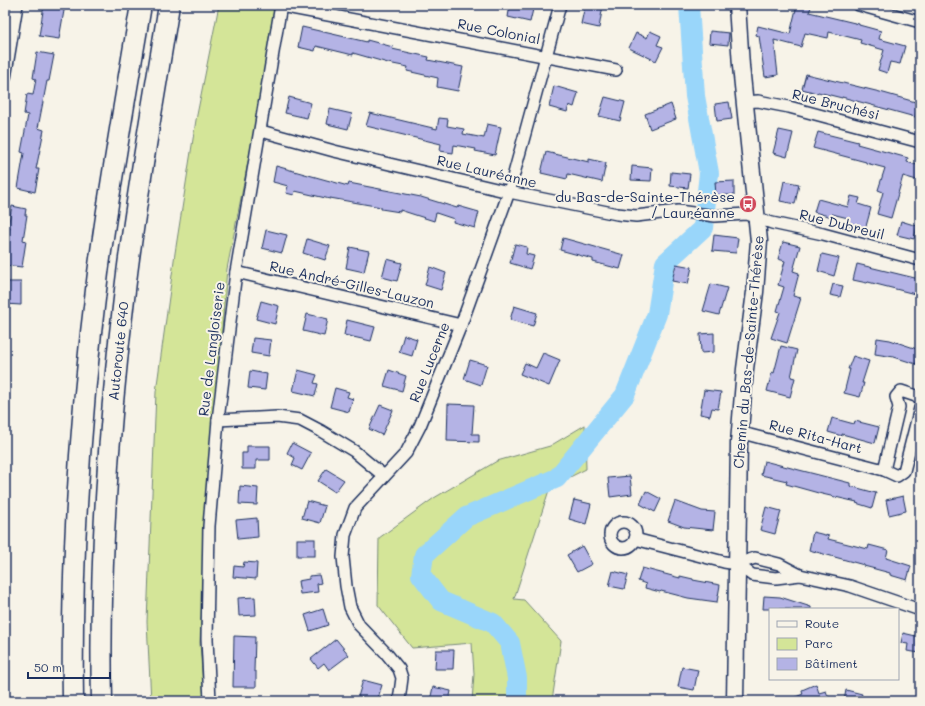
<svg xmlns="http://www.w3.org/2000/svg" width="925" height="706" font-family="Mali,sans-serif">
<rect width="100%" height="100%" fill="#f7f3e8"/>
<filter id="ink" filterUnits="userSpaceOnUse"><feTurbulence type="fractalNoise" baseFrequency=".025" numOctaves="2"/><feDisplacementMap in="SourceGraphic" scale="8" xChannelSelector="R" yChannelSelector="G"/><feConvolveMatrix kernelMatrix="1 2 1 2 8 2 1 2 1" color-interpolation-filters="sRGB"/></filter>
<g filter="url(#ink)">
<g fill="#d4e598" stroke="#788a7b">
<path d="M219 5H274V11L254 132 227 269 205 532 200 643 204 701H151L147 622 156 392 175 253 196 120Z"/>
<path d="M585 425 586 469 550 487 514 599 524 600 561 641 552 701H472L474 674 472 643 412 648 378 605 379 538 434 498 497 461 550 446Z"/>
</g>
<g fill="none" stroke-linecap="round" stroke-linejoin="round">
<path stroke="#99d6fa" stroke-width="20" d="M517 701V678L510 643 493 623 441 601 421 575 424 555 466 517 557 478 625 395 657 314 665 263 703 228 709 173 695 96 689 5"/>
</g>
<g fill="#b4b3e5" stroke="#1b2f5e">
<path d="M44 5H65L59 39 39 36Z"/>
<path d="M510 5H534L530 22 508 17Z"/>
<path d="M585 5H603L599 28 581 24Z"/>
<path d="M797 5H812L809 12 859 24V25L881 31 879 39 905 46 900 64 890 62 887 73 878 70 884 50 860 43 861 40 829 32 828 38 805 33 801 47 774 40 778 75 765 77 759 36 756 35 758 26 790 34Z"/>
<path d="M302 27 367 42V40L393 47 392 49 429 57 428 60 463 67 458 91 437 87 438 78 407 71 408 67 388 63 353 53V55L316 46 315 51 298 47Z"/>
<path d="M650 31 661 36 657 45 663 47 656 61 629 48 636 33 647 38Z"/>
<path d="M710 31 729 33 728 45 709 43Z"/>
<path d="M37 52 54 55 49 81H47L38 128 44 130 36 169H39L35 192 18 188 24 153 21 152 28 115 24 114 27 94 33 95 36 79 33 78Z"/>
<path d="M806 74 880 92 919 103 915 117 842 97V98L818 92 817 93 802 89Z"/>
<path d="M554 86 578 93 574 107 569 105 567 112 549 107Z"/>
<path d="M289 97 311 103 307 118 285 113Z"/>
<path d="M605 97 625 102 620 121 599 116Z"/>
<path d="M729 102 732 119 717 121 715 104Z"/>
<path d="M671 104 676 119 650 129 645 114Z"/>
<path d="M330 109 352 114 348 129 327 124Z"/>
<path d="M370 113 437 129 439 118 448 119 447 126 464 129 463 134 484 138 487 124 501 127 495 155 475 151 476 149 454 145 453 153 440 151 441 144 366 126Z"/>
<path d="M779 130 793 133 787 157 773 153Z"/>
<path d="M818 132 858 142 857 144 908 158 907 162 920 166V181L903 176 891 218 877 214 883 192 878 190 885 168 866 163V162L813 148Z"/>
<path d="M546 152 589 162V159L606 163 602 182 568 174 567 179 541 173Z"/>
<path d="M276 166 348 186 349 183 421 197 457 208 458 206 479 212 475 228 453 222 454 219 436 213 434 221 400 210V212L381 209V207L330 198V199L295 191 294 195 286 193 288 186 273 182Z"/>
<path d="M632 166 652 168 651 181 631 180Z"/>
<path d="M671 172 690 174 688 188 670 186Z"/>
<path d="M734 181V195H716L715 182Z"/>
<path d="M784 181 799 184 795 204 780 201Z"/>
<path d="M851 196 860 198 858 204 871 208 865 230 846 225 848 218 832 214V217L814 212 818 199 848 207Z"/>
<path d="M12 206 26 209 25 215H27L23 240 26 241 22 267 5 265V255L10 227H8Z"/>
<path d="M901 221 917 226 914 239 897 235Z"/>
<path d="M266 230 287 235 282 253 262 248Z"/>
<path d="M714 235 738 238 736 253 712 251Z"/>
<path d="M563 238 624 255 620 269 593 262V259L560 250Z"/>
<path d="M307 239 330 246 325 260 303 253Z"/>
<path d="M783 242 800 246 793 271 799 273 793 296 801 298 787 343 771 338 780 312 777 311 784 287 778 285 785 261 778 259Z"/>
<path d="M515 244 527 247 526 254 534 256 530 269 510 263Z"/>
<path d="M350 247 369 251 364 272 346 268Z"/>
<path d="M822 254 839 258 834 276 818 271Z"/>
<path d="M387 259 402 263 397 281 382 277Z"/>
<path d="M676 264 692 267 688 284 672 281Z"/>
<path d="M857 264 919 279 915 294 868 282 867 283 853 280Z"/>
<path d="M430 267 446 273 441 290 425 285Z"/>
<path d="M5 282H21V305L5 304Z"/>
<path d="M711 284 727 288 719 315 703 311Z"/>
<path d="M833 284 843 286 840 297 830 295Z"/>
<path d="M261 301 279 306 275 324 256 319Z"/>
<path d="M514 306 537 313 533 326 510 320Z"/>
<path d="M307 314 328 319 324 336 303 331Z"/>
<path d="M347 320 375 327 371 341 344 335Z"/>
<path d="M714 333V352L701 353 700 334Z"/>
<path d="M404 335 417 339 412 356 399 352Z"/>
<path d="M253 338 271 340 269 356 251 353Z"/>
<path d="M877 338 890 340 920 350 916 364 894 357 875 354Z"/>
<path d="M781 346 797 350 791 377 795 378 790 397 767 391 772 372 774 373Z"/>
<path d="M543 353 560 360 549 386 520 374 525 363 536 368Z"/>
<path d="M853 356 869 361 862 383H864L860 397 844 393 850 369H848Z"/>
<path d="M470 360 487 365 481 385 464 379Z"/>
<path d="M298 370 317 375 314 383 318 384 315 396 293 391Z"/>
<path d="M389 370 406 376 402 391 384 386Z"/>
<path d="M250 371 267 374 265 390 248 388Z"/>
<path d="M335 388 349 392 347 397 353 399 349 412 330 407Z"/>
<path d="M704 390 721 392 718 409 712 408 710 416 700 414Z"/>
<path d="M448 404 474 405 472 434H479V442L447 441Z"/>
<path d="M380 405 393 410 382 435 369 429Z"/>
<path d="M832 418 854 424 855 421 879 427 875 443 842 434V436L828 432Z"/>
<path d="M292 443 311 453 302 470 292 465 295 458 287 453Z"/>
<path d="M247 446H270V460H256V469H242V453H247Z"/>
<path d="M764 461 850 483V486L876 493 872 508 856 503 857 502 822 494 786 484 787 481 761 475Z"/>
<path d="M326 469 344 480 335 492 318 481Z"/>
<path d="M630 476 632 494 610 497 608 478Z"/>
<path d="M240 486 258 488 257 505 239 504Z"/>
<path d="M646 491 661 499 655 512 640 504Z"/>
<path d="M903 496 906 511 889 515 886 500Z"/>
<path d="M574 500 591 504 586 524 569 519Z"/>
<path d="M307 501 325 506 320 523 302 518Z"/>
<path d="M675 501 702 511 715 512 713 530 684 527 668 521Z"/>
<path d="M766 507 781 511 775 534 760 530Z"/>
<path d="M257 518 258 537 238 539 236 520Z"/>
<path d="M813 532 829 536 828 539 868 549 869 545 888 550 886 558 911 566 907 580 890 575V573L864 566V565L809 550Z"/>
<rect x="297" y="539" width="18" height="17"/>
<path d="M582 546 592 564 577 572 567 555Z"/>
<path d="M244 562 257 563 256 579 233 577 234 566 243 567Z"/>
<path d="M642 568 680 578V576L693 579V580L720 585 717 602 688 598 661 591 660 592 645 588 646 584 638 581Z"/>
<path d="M613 571 628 575 624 589 609 586Z"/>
<path d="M319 575 321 583 317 584 318 592 300 594 298 581 309 579V576Z"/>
<path d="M764 596 780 597 811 607V609H763Z"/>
<path d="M255 597 256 615 239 616 238 598Z"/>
<path d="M323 609 328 625 310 631 305 615Z"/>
<path d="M903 633 920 637V653L907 651 908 644 901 643Z"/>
<path d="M234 636 255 637 254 671H256V687H233Z"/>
<path d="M336 639 349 655 329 670 324 663 318 668 311 659Z"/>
<path d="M436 650H454L453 669H435Z"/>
<path d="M682 667 698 670 694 690 678 687Z"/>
<path d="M363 680 382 685 377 701 358 697Z"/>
<path d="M816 684 819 693 826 691 830 701H786L803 694 802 690Z"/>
<path d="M433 687 451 691 449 701H430Z"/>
<path d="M846 690 862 694 860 701H844Z"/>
</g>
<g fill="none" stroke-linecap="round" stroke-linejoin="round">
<defs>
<g id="street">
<path d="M859 5 920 22"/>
<path d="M281 6 616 70"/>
<path d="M5 78 17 5"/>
<path d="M744 102 758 101 789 107 920 142"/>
<path d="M261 131 334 151 509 192 617 214 636 216 678 211 715 216 746 214 772 223 823 234 920 260"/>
<path d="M236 272 461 325"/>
<path d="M218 420 277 417 300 420 321 431 354 451 384 476"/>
<path d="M740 433 750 435 884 470 897 476 904 471 920 408"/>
<path d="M884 470 899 407 896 397 901 391 916 396 920 400"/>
<circle cx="623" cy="535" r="13"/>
<path d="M635 539 724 562 737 564 755 558 779 564 800 575 850 586 920 610"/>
<path d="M737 564 752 575 776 578 800 575"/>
<path d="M210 701 207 639 209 526 218 420 236 272 281 5"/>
<path d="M399 701 402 678 399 669 386 653 359 625 350 607 346 586 343 557 345 535 355 508 406 453 420 426 461 325 509 192 560 5"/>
</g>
<path id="secondary" d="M735 701 739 443 745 369 755 292 759 241 741 66 737 5"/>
<g id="highway">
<path d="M73 701C71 558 80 415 98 273 110 183 126 94 141 5"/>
<path d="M102 701C99 563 108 427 125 290 136 195 154 100 169 5"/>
</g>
</defs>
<use href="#street" stroke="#1b2f5e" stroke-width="14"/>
<use href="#secondary" stroke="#1b2f5e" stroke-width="19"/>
<use href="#highway" stroke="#1b2f5e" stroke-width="23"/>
<use href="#street" stroke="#f7f3e8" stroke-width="11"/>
<use href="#secondary" stroke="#f7f3e8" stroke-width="16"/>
<use href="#highway" stroke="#f7f3e8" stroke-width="20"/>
</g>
</g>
<defs>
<symbol id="bus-disc" viewBox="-11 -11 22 22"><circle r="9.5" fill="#d1495b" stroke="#f7f3e8"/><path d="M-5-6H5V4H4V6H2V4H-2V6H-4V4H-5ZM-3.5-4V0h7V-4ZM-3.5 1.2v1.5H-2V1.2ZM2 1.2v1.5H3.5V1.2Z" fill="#fff"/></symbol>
</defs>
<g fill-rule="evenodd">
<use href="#bus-disc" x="738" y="194" width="20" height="20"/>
</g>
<g text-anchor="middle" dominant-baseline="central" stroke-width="4" stroke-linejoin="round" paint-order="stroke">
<g font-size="14" fill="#1b2f5e" stroke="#f7f3e8">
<text transform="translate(499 31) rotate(11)">Rue Colonial</text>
<text transform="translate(836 104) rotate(14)">Rue Bruchési</text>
<text transform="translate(487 171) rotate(13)">Rue Lauréanne</text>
<text transform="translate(842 224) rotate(14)">Rue Dubreuil</text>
<text transform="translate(352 284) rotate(13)">Rue André-Gilles-Lauzon</text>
<text transform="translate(211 349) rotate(-83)">Rue de Langloiserie</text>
<text transform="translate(118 351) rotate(-84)">Autoroute 640</text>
<text transform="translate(748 352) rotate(-85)">Chemin du Bas-de-Sainte-Thérèse</text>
<text transform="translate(429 362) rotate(-68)">Rue Lucerne</text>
<text transform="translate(816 436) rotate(15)">Rue Rita-Hart</text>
</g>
<g font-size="14" fill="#1b2f5e" stroke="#f7f3e8" text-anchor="end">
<text x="735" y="196">du Bas-de-Sainte-Thérèse<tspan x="735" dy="16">/ Lauréanne</tspan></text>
</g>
</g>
<rect width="925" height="706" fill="none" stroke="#f7f3e8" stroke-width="20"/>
<rect x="10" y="10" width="905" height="686" fill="none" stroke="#1b2f5e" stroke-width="1.5" filter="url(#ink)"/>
<rect x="769" y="608" width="130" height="72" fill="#f7f3e8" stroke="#9fa5b1"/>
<rect x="777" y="621" width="20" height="6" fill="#f7f3e8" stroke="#9fa5b1"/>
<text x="805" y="628" font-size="12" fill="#1b2f5e">Route</text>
<rect x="777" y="638" width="20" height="12" fill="#d4e598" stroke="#9fa5b1"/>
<text x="805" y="648" font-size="12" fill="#1b2f5e">Parc</text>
<rect x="777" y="658" width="20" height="12" fill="#b4b3e5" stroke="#9fa5b1"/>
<text x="805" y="668" font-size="12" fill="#1b2f5e">Bâtiment</text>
<path d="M28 672v6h82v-6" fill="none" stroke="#1b2f5e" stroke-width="2"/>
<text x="34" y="672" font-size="12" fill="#1b2f5e" stroke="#f7f3e8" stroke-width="3" paint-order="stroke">50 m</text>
</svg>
